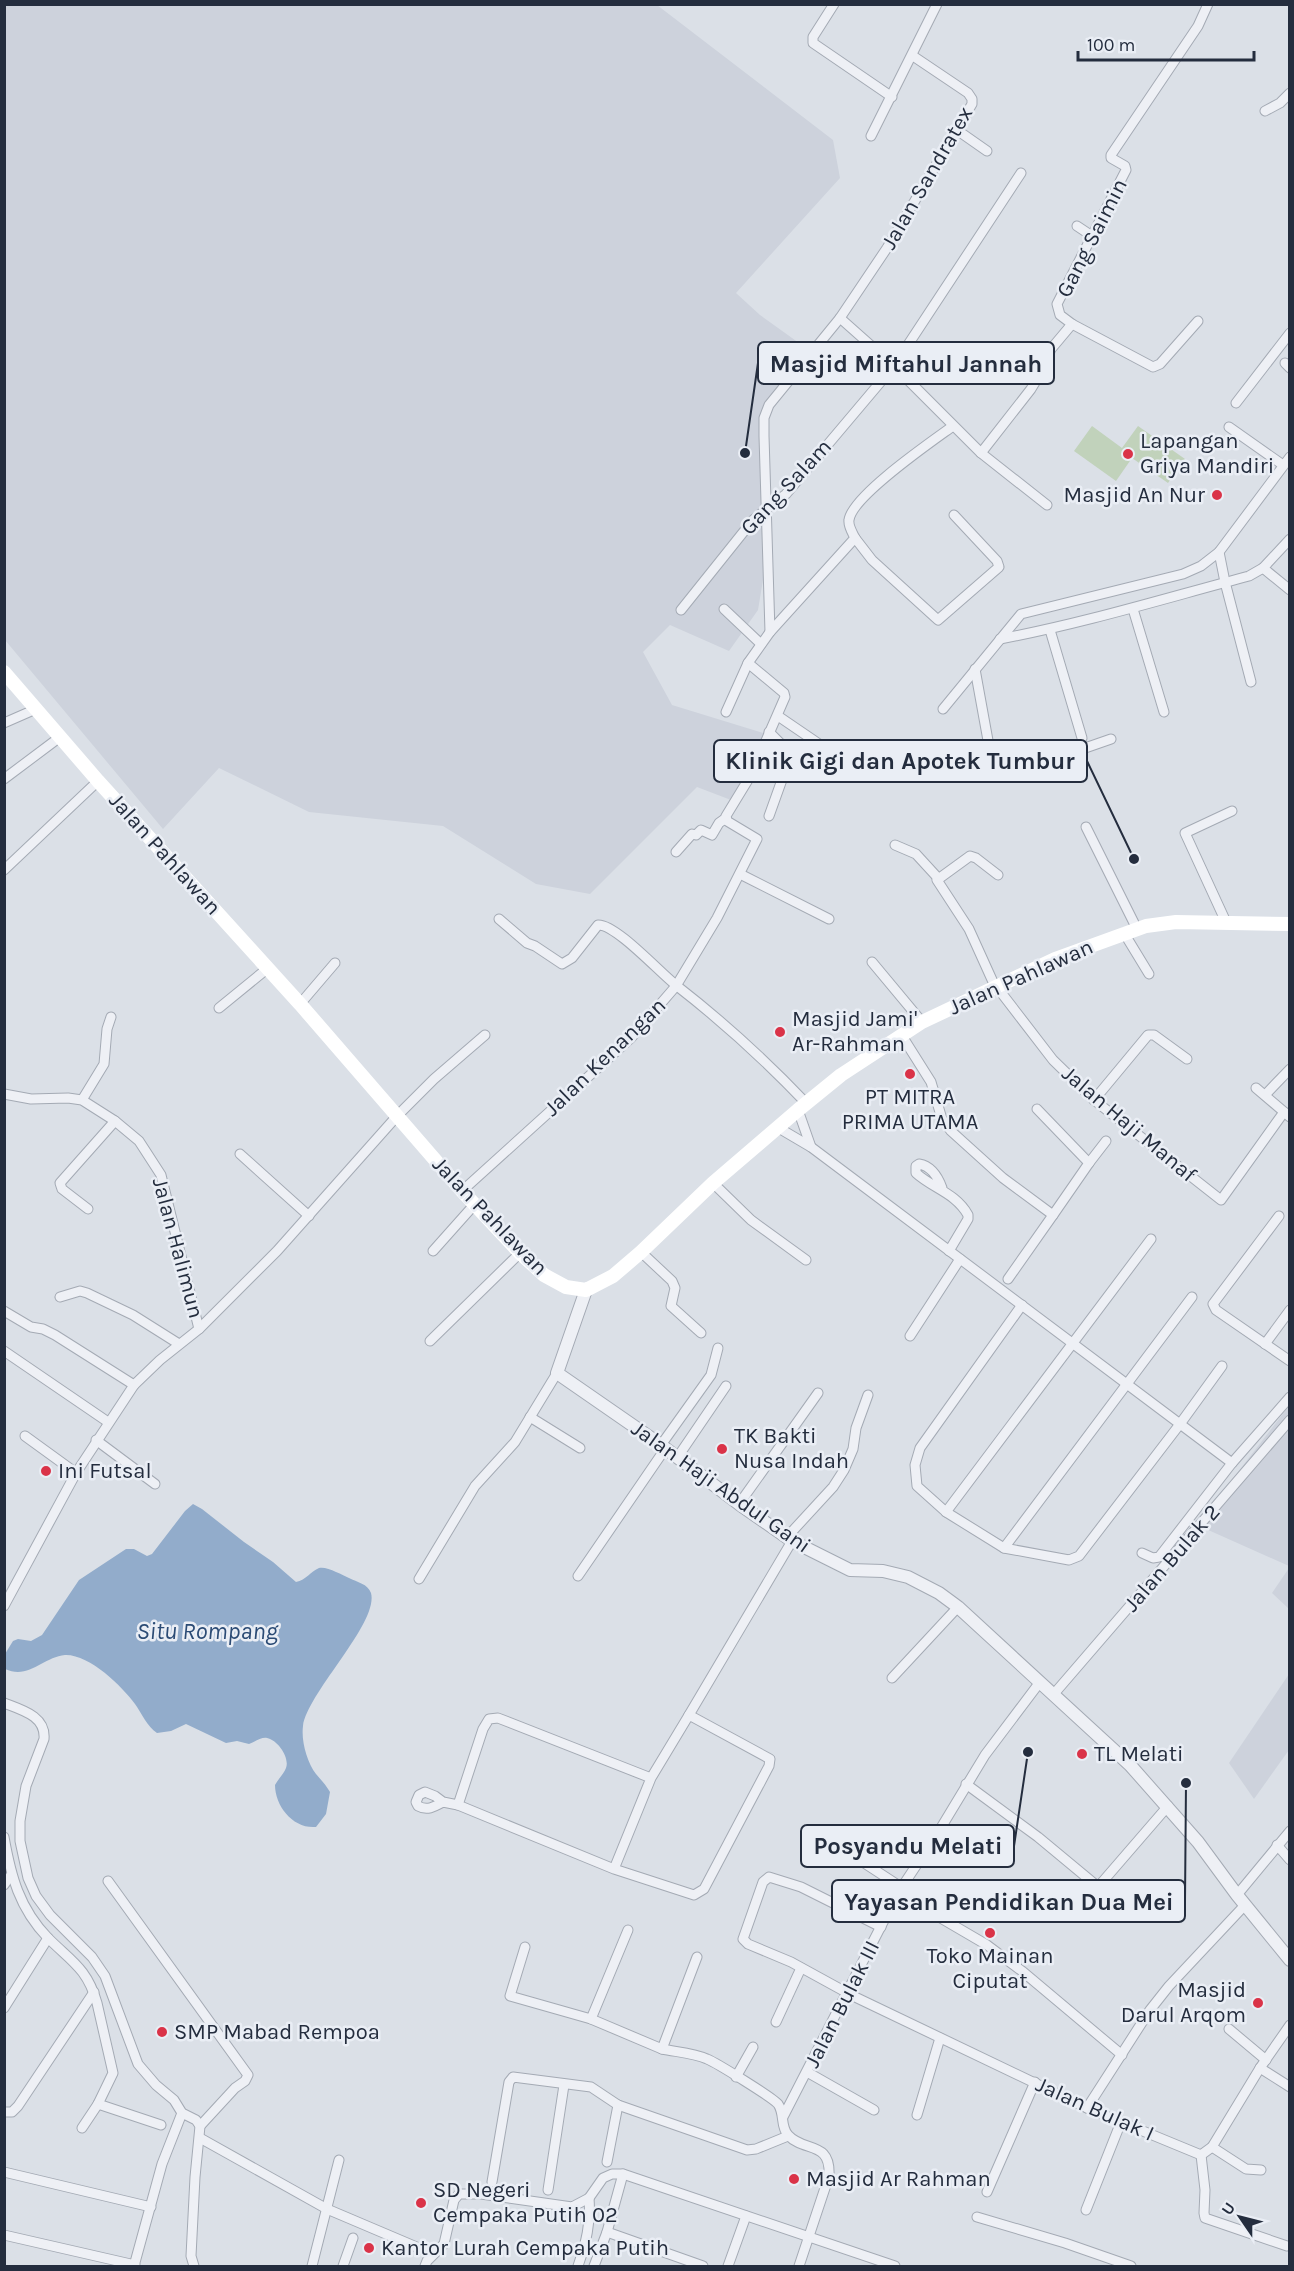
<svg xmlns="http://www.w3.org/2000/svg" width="1294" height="2271" font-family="Karla,sans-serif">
<rect width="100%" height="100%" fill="#dbe0e7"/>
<g fill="#cdd2dc">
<path d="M4 5H657L833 140 840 178 736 293 760 315 806 348 766 404 762 424 761 513 768 550 758 610 729 651 670 625 643 652 672 705 770 735 731 800 697 787 590 894 536 884 443 826 309 812 219 768 163 829 5 640Z"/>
<path d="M1289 1406V1566L1197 1525Z"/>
<path d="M1289 1568V1609L1272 1593Z"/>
<path d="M1289 1674V1750L1254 1799 1229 1763Z"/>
</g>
<path fill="#c1d2bb" d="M1092 426 1122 448 1138 426 1185 459 1168 483 1132 458 1116 481 1074 451Z"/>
<path fill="#92accb" d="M193 1504 202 1509 244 1542 273 1562 296 1582C306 1580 311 1571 319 1568 327 1566 342 1575 349 1578 357 1582 368 1584 371 1593 379 1623 308 1692 303 1726 301 1741 307 1762 316 1774 321 1780 326 1785 330 1792L326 1814 316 1827C293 1829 275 1806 275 1785 278 1779 284 1774 286 1768 290 1758 278 1740 267 1738 261 1737 255 1742 249 1744L237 1741 226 1743 186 1724 171 1731 157 1733C147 1726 142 1714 135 1704 122 1686 89 1654 65 1655 43 1657 29 1680 5 1669V1654L13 1641 18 1639 31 1641 42 1635 79 1580 126 1549H134L147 1556 152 1554 185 1511Z"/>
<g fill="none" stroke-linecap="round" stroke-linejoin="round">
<defs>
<g id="minor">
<path d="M834 4 813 37V43L892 97"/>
<path d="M1265 111 1280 103 1290 93"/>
<path d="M957 130 987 151"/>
<path d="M871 136 937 4"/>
<path d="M1077 226 1092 236"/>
<path d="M840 318 894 366 981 453 1047 505"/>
<path d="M1072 324 1153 367 1160 364 1198 321"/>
<path d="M1285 363 1290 368"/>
<path d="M1236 403 1290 333"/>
<path d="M1229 427 1283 465"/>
<path d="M981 453 1031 389 1042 371 1051 349 1072 324 1060 315 1057 304 1126 170 1125 166 1111 158V155L1198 26 1208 4"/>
<path d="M855 538 872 560 938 620 999 567 997 561 954 515"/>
<path d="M1219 552 1225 582 1251 682"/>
<path d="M1263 568 1290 590"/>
<path d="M724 609 761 644"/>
<path d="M1133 609 1164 712"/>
<path d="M681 610 753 520 786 494 894 366 1021 173"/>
<path d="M1050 630 1082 738"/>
<path d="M770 632 764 436V418L769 405 840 318 887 248 972 104V99L968 93 913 56"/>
<path d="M1000 639C1085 623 1166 598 1249 576L1263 568 1290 539"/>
<path d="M975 669 991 757"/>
<path d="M943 709 1021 614 1183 574 1201 566 1219 552 1290 457"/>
<path d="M726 712 748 663"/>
<path d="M778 716 822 746 841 752 928 767H990L1065 755 1111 739"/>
<path d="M4 723 36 709"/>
<path d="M769 732 784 747 788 763 769 816"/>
<path d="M4 779 60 737"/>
<path d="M1086 827 1137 929"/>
<path d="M895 845 916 854 938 878"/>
<path d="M676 852 692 834 696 835 701 830 712 835 719 823 726 818"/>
<path d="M4 870 98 781"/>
<path d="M740 874 829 919"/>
<path d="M998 875 976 858 970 856 937 880 969 929 993 982 1053 1060 1094 1100 1221 1200 1284 1112"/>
<path d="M499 919 527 943 535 946 562 964 572 958 598 925C616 924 661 974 677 986 722 1021 766 1061 806 1103"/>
<path d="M1226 922 1185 833 1232 811"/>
<path d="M1124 933 1149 974"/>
<path d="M872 962 922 1022"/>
<path d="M300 1004 335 963"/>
<path d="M219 1008 268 968"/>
<path d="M902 1036 931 1082 942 1119 951 1131 1003 1178 1053 1215 1008 1279"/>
<path d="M1256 1088 1290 1117"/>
<path d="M4 1094 31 1099 68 1098 82 1100 115 1121 139 1141 161 1175 199 1329"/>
<path d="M1265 1095 1290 1069"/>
<path d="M82 1100 104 1064 107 1029 111 1017"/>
<path d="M1094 1100 1148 1035H1154L1187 1059"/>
<path d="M1037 1109 1089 1163 1053 1215"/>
<path d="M798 1110 811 1147"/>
<path d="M777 1127 811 1147 1232 1463"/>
<path d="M240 1154 309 1216"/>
<path d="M1089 1163 1106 1141"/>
<path d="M713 1183 751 1220 806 1260"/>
<path d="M942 1188C938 1177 931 1166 919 1164L916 1166V1173C932 1188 956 1193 968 1215V1219L949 1251"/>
<path d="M462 1191 631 1038 676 986 717 918 757 839 727 821 726 816 751 775 785 697 784 693 748 663 770 632 855 538C852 532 848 526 849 520 852 496 931 442 953 426"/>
<path d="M88 1209 62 1189 60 1183 115 1121"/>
<path d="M1279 1216 1213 1304 1216 1310 1290 1361"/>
<path d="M433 1251 474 1205"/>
<path d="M641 1252 672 1281 675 1288 671 1306 701 1333"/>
<path d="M60 1297 80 1291 87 1293 133 1315 179 1344"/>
<path d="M1022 1305 920 1448 915 1465 917 1486 946 1512 1004 1548 1069 1560 1079 1556 1180 1424 1222 1366"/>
<path d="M4 1311 31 1327 43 1329 55 1335 134 1385"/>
<path d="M910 1336 960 1259"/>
<path d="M430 1341 520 1253"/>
<path d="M1265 1344 1290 1310"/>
<path d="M4 1351 108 1422"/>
<path d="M530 1417 580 1448"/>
<path d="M25 1436 76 1473"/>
<path d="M96 1440 155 1484"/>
<path d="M661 1445 711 1375 718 1348"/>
<path d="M677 1458 726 1386"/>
<path d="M739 1504 818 1393"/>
<path d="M946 1512 1151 1239"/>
<path d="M787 1537 833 1487 844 1470 853 1449 856 1428 868 1395"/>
<path d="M1004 1548 1192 1297"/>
<path d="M1142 1553 1153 1558 1159 1557 1232 1463 1290 1397"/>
<path d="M578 1576 665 1449"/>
<path d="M419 1579 475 1486 515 1442 557 1373"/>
<path d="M4 1606 76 1473 134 1385 160 1360 199 1329 277 1251 397 1116 434 1079 485 1035"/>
<path d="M892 1678 958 1607"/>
<path d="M1053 1695 1290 1420"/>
<path d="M4 1703C22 1710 46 1716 44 1739L26 1786 20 1821V1841L28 1878 36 1896 50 1915 92 1957 105 1976 138 2064 156 2085 174 2100 182 2113 196 2120 200 2126 195 2177 191 2256 194 2266"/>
<path d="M689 1715 792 1541"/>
<path d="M966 1784 1038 1837 1132 1915"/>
<path d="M443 1802C434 1807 427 1811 418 1806L416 1802 419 1795 425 1792 435 1796 443 1802 458 1805"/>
<path d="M815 1831 901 1887"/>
<path d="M4 1837C11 1876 19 1908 48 1938 71 1961 87 1968 97 2003L113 2073 98 2104 82 2128"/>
<path d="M1277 1845 1290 1860"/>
<path d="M614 1869 651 1778 689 1715 770 1759 769 1766 704 1889 694 1895 614 1869 458 1805 483 1729 489 1719 498 1718 651 1778"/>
<path d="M108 1881 248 2075 245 2081 235 2088 200 2126"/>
<path d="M4 1885 11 1875"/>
<path d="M1098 1887 1168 1806"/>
<path d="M898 1893 987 1945 1022 1971 1122 2055"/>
<path d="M1237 1895 1290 1831"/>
<path d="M881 1927 801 1887 769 1877 763 1882 743 1939 748 1944 791 1962 853 1996 1087 2108 1201 2155 1212 2147 1260 2068 1290 2025"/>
<path d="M525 1947 510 1996 591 2019 662 2049 697 1957"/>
<path d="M4 2008 48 1938"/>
<path d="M591 2019 628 1930"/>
<path d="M776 2022 801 1968"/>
<path d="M1229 2029 1266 2060"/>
<path d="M662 2049C676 2052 694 2053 707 2059 717 2063 773 2098 778 2104 785 2114 780 2126 788 2135 804 2153 831 2140 829 2176L799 2266"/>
<path d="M1260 2068 1290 2087"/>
<path d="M807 2072 874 2110"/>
<path d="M736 2077 753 2047"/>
<path d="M98 2104 161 2125"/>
<path d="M1087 2108 1150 2010 1169 1986 1245 1905"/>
<path d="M4 2112H12L18 2106 94 1992"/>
<path d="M917 2115 940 2038"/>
<path d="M783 2117 898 1893 939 1831 985 1755 1040 1682"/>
<path d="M200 2138 327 2209 433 2254"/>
<path d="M1212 2147 1246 2169 1261 2170"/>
<path d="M1201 2155 1205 2190 1204 2213 1205 2218 1287 2246"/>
<path d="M607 2162 618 2105"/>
<path d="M4 2172 151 2207"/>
<path d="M492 2182 509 2082 513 2077 591 2087 618 2105 747 2150 756 2149 788 2136"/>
<path d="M548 2190 564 2085"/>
<path d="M987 2192 1035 2082"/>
<path d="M1086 2210 1121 2122"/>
<path d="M977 2217 1065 2243 1131 2266"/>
<path d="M607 2232 703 2266"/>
<path d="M4 2235 135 2265"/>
<path d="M134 2266 162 2164 182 2113"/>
<path d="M312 2266 339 2160"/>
<path d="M343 2266 353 2238"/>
<path d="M425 2266 427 2261 444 2244 454 2200 459 2194H481L572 2207 589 2198 603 2178 612 2174H623L895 2266"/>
<path d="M578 2266C586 2243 591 2223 589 2198"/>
<path d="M594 2266 607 2232 623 2174"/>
<path d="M728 2266 746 2216"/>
</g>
<path id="tertiary" d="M586 1290 557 1373 661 1445 739 1504 792 1541 850 1570 883 1571 908 1577 939 1593 958 1607 1130 1765 1198 1842 1237 1895 1290 1960"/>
</defs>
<use href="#minor" stroke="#a4aab4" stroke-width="11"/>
<use href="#tertiary" stroke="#a4aab4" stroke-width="14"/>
<use href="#minor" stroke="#eef0f5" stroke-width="9"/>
<use href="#tertiary" stroke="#eef0f5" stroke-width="12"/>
<path stroke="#fff" stroke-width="14" d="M4 672 98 781 300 1004 462 1191 520 1253 544 1275 566 1287 586 1290 613 1276 641 1252 713 1183 798 1110 841 1075 922 1022 1055 959 1146 926 1176 922 1290 924"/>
</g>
<g fill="#da3348" stroke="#eaeef5" stroke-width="2">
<circle cx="1128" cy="454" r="6"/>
<circle cx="1217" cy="495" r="6"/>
<circle cx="780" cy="1032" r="6"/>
<circle cx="910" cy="1074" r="6"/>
<circle cx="722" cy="1449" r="6"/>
<circle cx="46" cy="1471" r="6"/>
<circle cx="1082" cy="1754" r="6"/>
<circle cx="990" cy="1933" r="6"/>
<circle cx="1258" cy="2003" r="6"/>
<circle cx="162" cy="2032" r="6"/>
<circle cx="794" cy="2179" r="6"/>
<circle cx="421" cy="2203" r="6"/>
<circle cx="369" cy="2248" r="6"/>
</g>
<g text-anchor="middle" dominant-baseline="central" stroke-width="5" stroke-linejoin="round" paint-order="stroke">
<g font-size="22" fill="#242d3e" stroke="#eaeef5">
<text transform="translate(927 178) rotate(-60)">Jalan Sandratex</text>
<text transform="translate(1092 238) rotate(-63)">Gang Saimin</text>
<text transform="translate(786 487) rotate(-47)">Gang Salam</text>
<text transform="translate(165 854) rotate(48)">Jalan Pahlawan</text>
<text transform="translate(1021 977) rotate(-24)">Jalan Pahlawan</text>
<text transform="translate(605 1057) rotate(-44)">Jalan Kenangan</text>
<text transform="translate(1129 1124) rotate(40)">Jalan Haji Manaf</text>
<text transform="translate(490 1216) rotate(46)">Jalan Pahlawan</text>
<text transform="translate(178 1248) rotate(75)">Jalan Halimun</text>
<text transform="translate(721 1487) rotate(35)">Jalan Haji Abdul Gani</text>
<text transform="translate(1172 1558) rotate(-49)">Jalan Bulak 2</text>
<text transform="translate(842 2004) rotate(-63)">Jalan Bulak III</text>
<text transform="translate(1095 2109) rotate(24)">Jalan Bulak I</text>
</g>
<g font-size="22" fill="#242d3e" stroke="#eaeef5" text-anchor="start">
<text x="1140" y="441">Lapangan<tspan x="1140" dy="25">Griya Mandiri</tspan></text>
<text x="1205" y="495" text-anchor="end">Masjid An Nur</text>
<text x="792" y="1019">Masjid Jami'<tspan x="792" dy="25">Ar-Rahman</tspan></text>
<text x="910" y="1097" text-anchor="middle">PT MITRA<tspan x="910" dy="25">PRIMA UTAMA</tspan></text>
<text x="734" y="1436">TK Bakti<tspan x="734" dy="25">Nusa Indah</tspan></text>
<text x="58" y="1471">Ini Futsal</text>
<text x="1094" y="1754">TL Melati</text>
<text x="990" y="1956" text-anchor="middle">Toko Mainan<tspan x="990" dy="25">Ciputat</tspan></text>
<text x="1246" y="1990" text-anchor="end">Masjid<tspan x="1246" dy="25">Darul Arqom</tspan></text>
<text x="174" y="2032">SMP Mabad Rempoa</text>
<text x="806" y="2179">Masjid Ar Rahman</text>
<text x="433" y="2190">SD Negeri<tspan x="433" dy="25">Cempaka Putih 02</tspan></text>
<text x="381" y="2248">Kantor Lurah Cempaka Putih</text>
</g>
<g font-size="24" font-style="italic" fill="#2b4b75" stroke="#eaeef5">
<text x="207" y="1631">Situ Rompang</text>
</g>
</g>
<path fill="none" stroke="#242d3e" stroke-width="2" d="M745 453L758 363M1134 859L1087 761M1028 1752L1014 1846M1186 1783L1185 1901"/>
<g fill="#242d3e" stroke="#eaeef5" stroke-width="2">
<circle cx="745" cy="453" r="6"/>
<circle cx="1134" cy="859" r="6"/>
<circle cx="1028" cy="1752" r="6"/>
<circle cx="1186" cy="1783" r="6"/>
</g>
<g fill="#eaeef5" stroke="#242d3e" stroke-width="2">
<rect x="758" y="342" width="296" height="42" rx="6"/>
<rect x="714" y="740" width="373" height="42" rx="6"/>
<rect x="801" y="1825" width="213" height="42" rx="6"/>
<rect x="832" y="1880" width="353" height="42" rx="6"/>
</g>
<g font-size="24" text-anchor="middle" font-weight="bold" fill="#242d3e">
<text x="906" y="372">Masjid Miftahul Jannah</text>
<text x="900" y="769">Klinik Gigi dan Apotek Tumbur</text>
<text x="908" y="1854">Posyandu Melati</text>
<text x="1009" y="1910">Yayasan Pendidikan Dua Mei</text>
</g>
<rect width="1294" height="2271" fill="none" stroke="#242d3e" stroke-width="12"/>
<g transform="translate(1240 2217) rotate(305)" stroke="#eaeef5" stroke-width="4.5" paint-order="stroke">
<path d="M0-4.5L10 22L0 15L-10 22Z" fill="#242d3e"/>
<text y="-9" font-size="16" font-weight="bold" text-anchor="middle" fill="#242d3e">U</text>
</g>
<path d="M1078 51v9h176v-9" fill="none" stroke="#242d3e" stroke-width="3"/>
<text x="1087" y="51" font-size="18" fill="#242d3e" stroke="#eaeef5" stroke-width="4.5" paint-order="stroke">100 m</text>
</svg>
